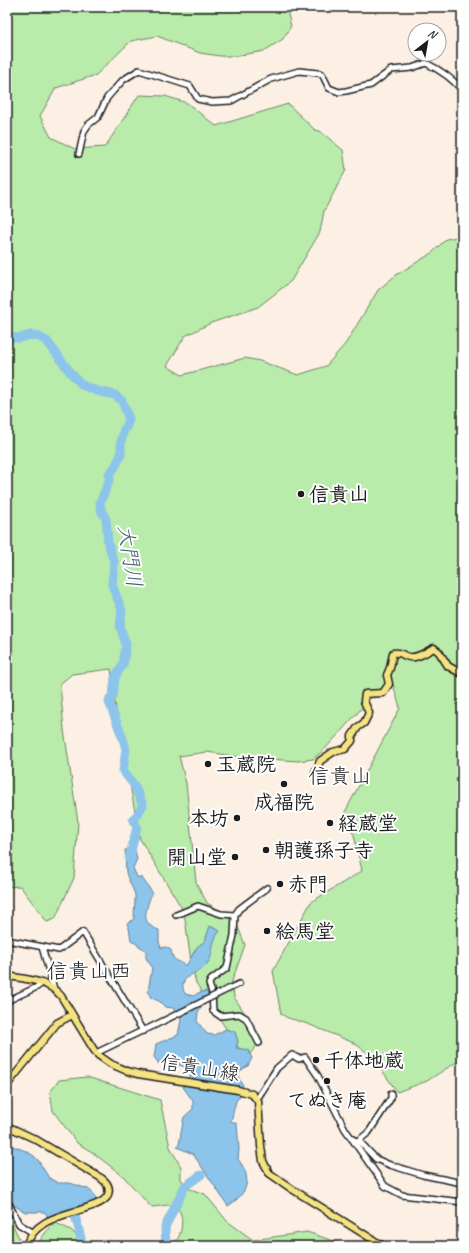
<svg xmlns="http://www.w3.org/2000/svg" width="469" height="1253" font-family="Caveat,'Klee One',sans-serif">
<rect width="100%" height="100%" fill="#fcf0e4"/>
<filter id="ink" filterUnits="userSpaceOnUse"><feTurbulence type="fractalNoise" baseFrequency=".025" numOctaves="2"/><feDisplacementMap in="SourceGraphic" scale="8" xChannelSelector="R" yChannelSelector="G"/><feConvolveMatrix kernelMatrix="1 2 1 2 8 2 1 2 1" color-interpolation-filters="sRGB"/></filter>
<g filter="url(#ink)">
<g fill="#b9ebab" stroke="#6a8464">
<path d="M7 7H286L291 26 283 39 264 51 235 56H220L200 53 157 36 131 41 96 75 56 88 40 116 51 137 75 149 105 147 139 95 165 96 187 103 216 126 288 104 315 130 320 131 343 150 346 170 324 211 320 232 291 281 258 307 211 323 185 336 167 366 182 375 245 358 260 361 298 375 326 366 346 343 378 290 396 275 432 253 446 239 462 236V1061L455 1063 427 1081 397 1092 372 1056 354 1043 308 1024 288 1018 281 1014 273 971 311 902 362 871 354 835 346 821 345 812 400 708 393 684 378 690 325 749 313 759 298 761 239 757 207 752 179 756 186 783 196 882 207 903 226 914 238 927 245 945 232 981 234 997 262 1039 246 1059 196 983 191 962 184 912 140 839 115 703 111 669 72 674 60 684 64 730 78 822 74 878 55 919 47 922 20 886 7 887Z"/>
<path d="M87 1077 160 1100 170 1147 181 1167V1179L187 1188 205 1194 227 1221 253 1240 307 1232 348 1246H170C172 1244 175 1242 177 1240 183 1230 186 1207 170 1205 164 1205 157 1207 151 1207L123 1176 92 1152 77 1143 53 1111 50 1092 59 1080Z"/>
<path d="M7 1213 19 1238 11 1246H7Z"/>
<path d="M56 1223 71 1230 77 1236 79 1246H38C42 1235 47 1230 56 1223Z"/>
</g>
<g fill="#8dc4eb" stroke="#608198">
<path d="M132 849 135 851 137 859 133 868 137 877 142 878 152 892C148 907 137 923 159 930V942L161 948 166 947 171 950C174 964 177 958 186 966L197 947 205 941 210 926 220 931C209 942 216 954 206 965 198 975 176 975 185 994L194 996 198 993 206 991 208 994 206 1002 198 1012 197 1021 207 1034 214 1035 226 1029 235 1032 238 1041 236 1048 248 1050 252 1058 248 1066 240 1071 238 1077 243 1085 240 1096 236 1101 231 1121 237 1124 239 1149 238 1159C253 1179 248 1193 228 1206L193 1154 177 1147 179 1144 184 1117 193 1109V1101L183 1087 191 1075V1069L167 1061 159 1064 154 1057 156 1044 178 1035 181 1020 173 1008 165 1007 159 1001 151 998 148 992 152 967 146 958V951L131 940 129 928 127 924 134 919C134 912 135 903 135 896 135 891 127 879 126 872 125 865 126 858 125 850Z"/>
<path d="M7 1144 26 1151 34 1156 38 1160 49 1178 58 1183H70L88 1189 94 1194 97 1202 46 1219 47 1215 44 1212H25L15 1206 8 1194Z"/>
</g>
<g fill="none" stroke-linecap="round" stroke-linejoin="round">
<g stroke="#8dc4eb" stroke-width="9">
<path d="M7 337 20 338 30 335 37 336 47 341 70 372 82 385 97 391 115 395 122 401 129 419 126 428 124 429 121 442V455L115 467 109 474 110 478 100 503 101 510 106 519 108 543 114 562 112 585 122 610 120 627 126 644 123 664 115 677 113 696 110 698 109 702 123 739 126 749 123 771 134 785 143 805 137 815 133 819 137 827 129 859"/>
<path d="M75 1215 83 1246"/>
<path d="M166 1246 165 1227 185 1186 201 1175"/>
</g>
<defs>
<g id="minor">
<path d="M79 154 84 131 88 125 98 117 107 98 113 91 123 80 139 70 190 86 198 99 212 102 231 101 271 79 299 71 318 73 322 74 329 88 339 92 346 91 371 85 391 70 412 68 426 63C440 70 452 78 462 90"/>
<path d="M176 915 198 906 221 914 235 915"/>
<path d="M7 940 59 950 83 932 143 1031"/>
<path d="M42 947 54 989"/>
<path d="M222 992 239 984"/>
<path d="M7 1001 37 987 42 983"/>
<path d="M259 1043 246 1018 239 1014 220 1016 213 1011 212 993 209 984 211 980 227 968 234 935 235 915 239 909 267 888"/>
<path d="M96 1053 146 1029"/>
<path d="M257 1099 277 1068 292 1055 299 1059 305 1057 318 1076 345 1129 385 1186 402 1195 462 1202"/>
<path d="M352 1139 360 1142 376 1159 390 1165 423 1175 462 1183"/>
<path d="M358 1141 369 1132 391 1098V1094"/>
<path d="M7 1200 19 1224 32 1232"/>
</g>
<g id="major">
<path d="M315 773 320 761 333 752 345 749 352 741V736L358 727 364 723 369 713 364 701 365 694 383 693 389 684 387 675 390 668 393 653C403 652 401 655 409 657 417 659 427 651 434 648L439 652 448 666 462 674"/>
<path d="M7 976C26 979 48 980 61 996L94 1050 98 1055 111 1064 127 1071 138 1074 238 1090 252 1094 258 1101 261 1146 263 1161 269 1173 292 1189 383 1246"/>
<path d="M7 1085 57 1023 72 1015"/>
<path d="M7 1126 35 1139 101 1178C108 1183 111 1189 107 1197 102 1203 96 1205 89 1207 64 1216 35 1218 26 1246"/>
</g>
</defs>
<use href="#minor" stroke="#1c1c1c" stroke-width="8"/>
<use href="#major" stroke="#1c1c1c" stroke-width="9"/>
<use href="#minor" stroke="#fff" stroke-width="5"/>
<use href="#major" stroke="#f5e382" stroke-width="6"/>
<defs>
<path id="minor-bridge" d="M147 1029 222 992"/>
</defs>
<use href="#minor-bridge" stroke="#1c1c1c" stroke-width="8" stroke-linecap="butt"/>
<use href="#minor-bridge" stroke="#fff" stroke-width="5"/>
</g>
</g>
<g fill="#1c1c1c" stroke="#fff" stroke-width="1.5">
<circle cx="301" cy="494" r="4"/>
<circle cx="208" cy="764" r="4"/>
<circle cx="284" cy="784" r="4"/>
<circle cx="237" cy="818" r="4"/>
<circle cx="330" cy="823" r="4"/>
<circle cx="266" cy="850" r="4"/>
<circle cx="235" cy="857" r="4"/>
<circle cx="280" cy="884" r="4"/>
<circle cx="267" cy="931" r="4"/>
<circle cx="316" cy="1060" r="4"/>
<circle cx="327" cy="1081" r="4"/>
</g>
<g text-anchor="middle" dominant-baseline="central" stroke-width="4" stroke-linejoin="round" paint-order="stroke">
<g font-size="20" font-weight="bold" fill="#1c1c1c" stroke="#fff" text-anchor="start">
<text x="309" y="494">信貴山</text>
<text x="216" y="764">玉蔵院</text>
<text x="284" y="802" text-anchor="middle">成福院</text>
<text x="229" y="818" text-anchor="end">本坊</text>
<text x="338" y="823">経蔵堂</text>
<text x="274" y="850">朝護孫子寺</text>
<text x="227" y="857" text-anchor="end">開山堂</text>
<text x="288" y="884">赤門</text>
<text x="275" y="931">絵馬堂</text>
<text x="324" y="1060">千体地蔵</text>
<text x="327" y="1100" text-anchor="middle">てぬき庵</text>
</g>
<g font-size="20" fill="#1c1c1c" stroke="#fff">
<text transform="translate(200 1068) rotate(9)">信貴山線</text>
</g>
<g font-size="21" font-style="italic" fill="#495f6f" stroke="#fff">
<text transform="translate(130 556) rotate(81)">大門川</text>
</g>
<g font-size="21" fill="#1c1c1c" stroke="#fff">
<text x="340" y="776">信貴山</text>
<text x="89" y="971">信貴山西</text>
</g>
</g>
<rect width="469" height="1253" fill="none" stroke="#fff" stroke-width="24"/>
<rect x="12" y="12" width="445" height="1229" fill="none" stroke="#1c1c1c" stroke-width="1.5" filter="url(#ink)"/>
<g transform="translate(427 42) rotate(31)"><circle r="19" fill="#ffffff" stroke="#a4a4a4"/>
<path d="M0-3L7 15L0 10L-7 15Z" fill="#1c1c1c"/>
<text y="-6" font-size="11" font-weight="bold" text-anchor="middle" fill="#1c1c1c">N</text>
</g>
</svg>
